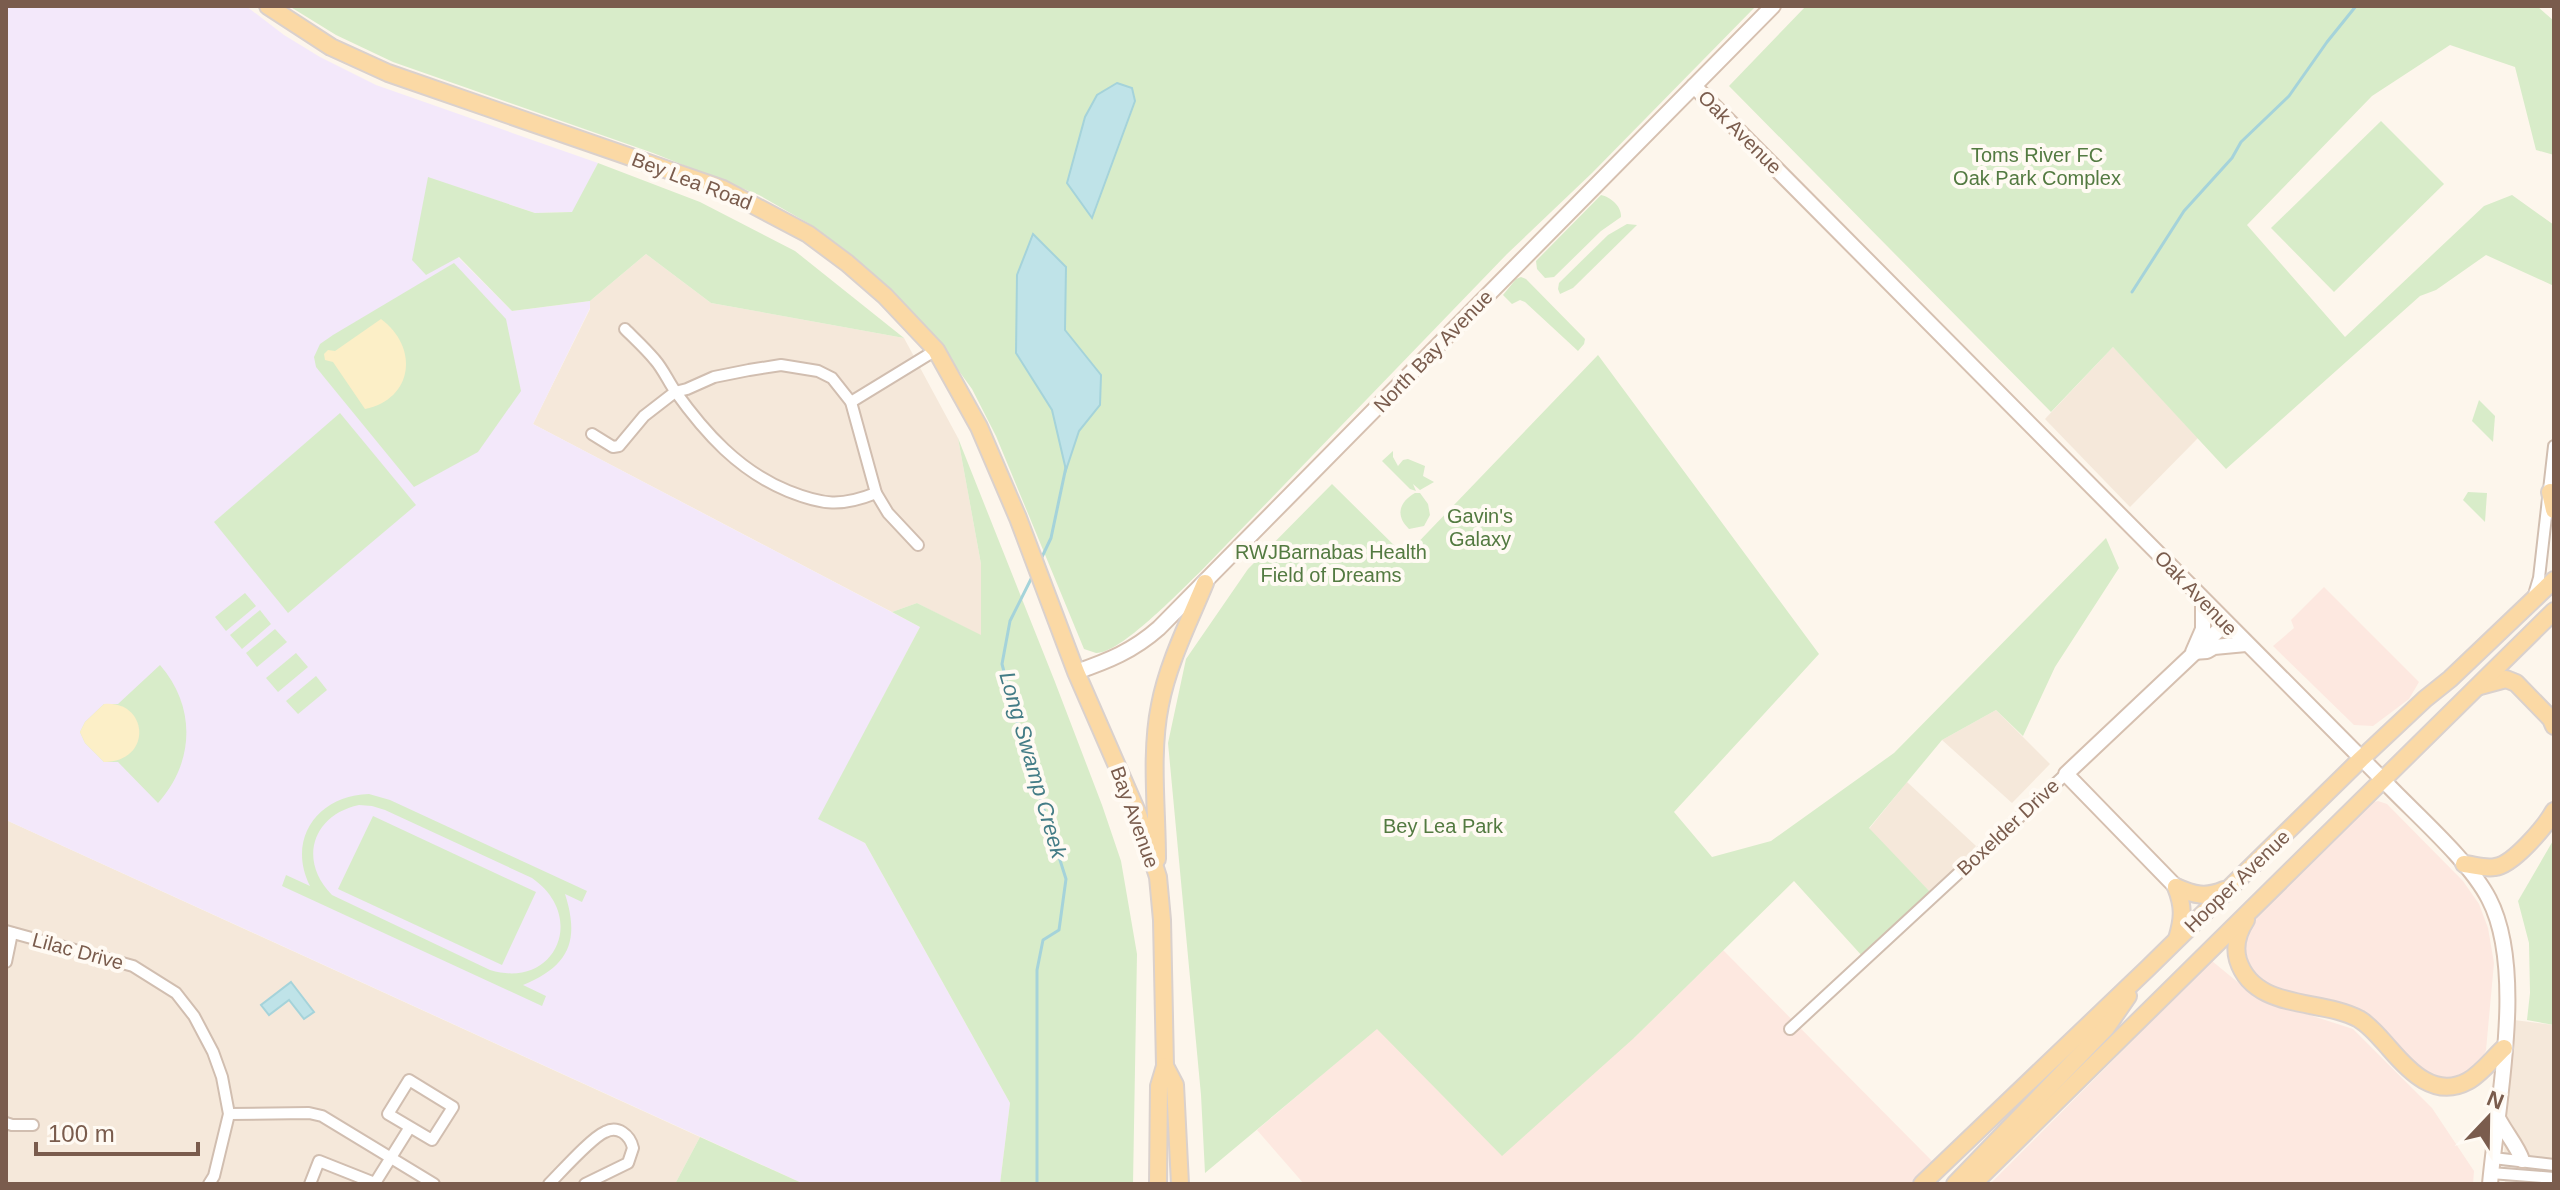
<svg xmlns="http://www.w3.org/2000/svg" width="2560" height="1190" font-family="Arial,sans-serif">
<rect width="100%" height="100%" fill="#fdf6ec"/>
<g fill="#f5e8da">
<path d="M646 254 711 303 904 338 958 438 981 564V636L917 603 892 612 533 424 590 309V301Z"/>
<path d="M2113 347 2198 438 2130 507 2045 419Z"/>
<path d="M1996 710 2050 764 2012 803 1942 740Z"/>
<path d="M1907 782 1976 846 1933 895 1869 829Z"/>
<path d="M6 820 700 1137 675 1184H6Z"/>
<path d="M2514 1020 2554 1025V1184H2505L2504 1154Z"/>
</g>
<g fill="#fde8e0">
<path d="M2324 587 2419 682 2409 699 2373 726 2354 725 2273 646 2294 628 2291 620Z"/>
<path d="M2378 801 2387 804 2463 881 2479 904 2488 928 2494 963 2486 1050 2481 1062 2471 1072 2458 1079 2440 1080 2427 1077 2371 1020 2268 988 2252 978 2242 957 2247 924 2370 803Z"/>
<path d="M1723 950 1933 1162 1910 1184H1304L1257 1130 1377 1028 1634 1038Z"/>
<path d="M2212 961 2257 998 2353 1029 2432 1108 2474 1171 2473 1184H1990Z"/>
</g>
<path fill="#f3e8fa" d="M6 6H246L284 35 320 57 376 85 598 163 573 212 535 213 429 178 458 257 512 311 590 301V308L533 424 920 627 819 819 865 843 1010 1103 1000 1184H804L6 820Z"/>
<g fill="#d8ecc9" fill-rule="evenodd">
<path d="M289 6H1756L1592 173 1507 254 1199 573C1180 591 1120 654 1096 653 1092 652 1088 650 1084 649L996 436 972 389 940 345 892 290 852 255 813 226 759 195 653 153 393 62 336 35Z"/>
<path d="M1806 6H2537L2554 21V155L2536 150 2515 67 2450 45 2372 96 2247 225 2345 337 2484 206 2512 195 2554 225V286L2486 255 2436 290 2420 296 2226 469 2113 347 2051 412 1729 86Z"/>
<path d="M2381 121 2444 184 2334 292 2271 228Z"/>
<path d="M598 163 700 202 795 251 904 338 711 303 646 254 590 301 512 311 459 257 426 275 412 260 428 177 535 213 572 212Z"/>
<path d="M1601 195C1611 197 1622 207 1621 217L1601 231 1554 277 1545 278 1537 269 1536 261Z"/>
<path d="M1627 224 1637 225 1573 288 1560 294 1558 289 1559 283 1608 235Z"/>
<path d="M454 263 506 319 521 391 478 452 414 487 324 377 316 367 314 357 320 344 333 335Z"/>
<path d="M1521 277 1526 279 1585 339 1584 344 1578 351 1525 302 1520 300 1512 304 1503 295 1516 279Z"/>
<path d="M1598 355 1819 654 1674 812 1712 857 1771 841 1894 753 2106 538 2119 568 2055 667 2023 736 1996 710 1942 740 1869 828 1933 895 1863 957 1794 881 1634 1038 1502 1156 1377 1029 1205 1173 1201 1095 1168 743 1186 659 1248 569 1332 484 1405 556Z"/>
<path d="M2479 400 2495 416 2493 442 2472 421Z"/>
<path d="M340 413 416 505 288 613 214 522Z"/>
<path d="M958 438 1055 682 1102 805 1121 861 1137 954 1133 1184H1000L1010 1103 865 843 818 819 920 627 892 612 917 603 981 635V564Z"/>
<path d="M1393 451V457L1398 466 1403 460 1408 459 1425 466 1423 476 1434 482 1420 490 1413 484 1416 491 1410 489 1382 461Z"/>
<path d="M2468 492 2487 493 2485 522 2463 500Z"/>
<path d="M1415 493H1420L1428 504 1430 515 1424 526 1409 529C1395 516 1399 502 1415 493Z"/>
<path d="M245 593 256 606 226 631 215 617Z"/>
<path d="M260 610 271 624 242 649 230 635Z"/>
<path d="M275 629 287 642 257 667 246 653Z"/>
<path d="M296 653 308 667 278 692 266 678Z"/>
<path d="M160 665C196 706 195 762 158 803L118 762H104L85 743 80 732 85 722 104 704H118Z"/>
<path d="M316 676 327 690 298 714 286 701Z"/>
<path d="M369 794 390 800 587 891 582 902 565 894C580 941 569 966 523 985L546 996 542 1006 282 886 286 875 310 886C286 838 319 795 369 794ZM359 805 372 806 385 810 532 878C588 917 555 990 490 970L332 895C298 861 312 815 359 805Z"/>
<path d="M373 816 536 892 502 965 338 889Z"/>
<path d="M2554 839V1025L2527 1020 2530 993 2529 943 2518 901Z"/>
<path d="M700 1137 804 1184H675Z"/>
</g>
<g fill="#fcefc7">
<path d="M381 319C419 347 414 399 365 409L333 362 325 360 324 354 328 350 335 351Z"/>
<path d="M104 704C149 700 153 762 104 762L85 743 80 732 85 722Z"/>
</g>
<g fill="#bfe3e8" stroke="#a5d3da" stroke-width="2">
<path d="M1117 83 1132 88 1135 101 1092 218 1067 183 1085 117 1097 95Z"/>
<path d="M1033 234 1066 267 1065 330 1101 375 1100 405 1079 431 1066 470 1052 410 1016 353 1017 275Z"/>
<path d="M291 982 314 1012 304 1019 289 1000 269 1015 261 1005Z"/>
</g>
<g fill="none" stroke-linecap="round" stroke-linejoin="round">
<g stroke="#a5d3da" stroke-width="3">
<path d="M2132 292 2184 211 2232 158 2241 142 2289 96 2327 42 2356 6"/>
<path d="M1041 559 1051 538 1066 467"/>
<path d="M1032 577 1010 621 1002 664 1021 737 1066 879 1059 930 1043 940 1037 970V1184"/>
</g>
<defs>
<g id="street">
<path d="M625 329C635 339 646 349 655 360 663 369 668 381 675 391 705 433 739 471 788 491 823 505 841 507 876 493"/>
<path d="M851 402 936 350"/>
<path d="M592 434 613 447 619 446 644 416 675 392 687 389 714 377 749 370 781 365 818 371 832 378 851 402 876 493 888 513 918 545"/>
<path d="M2533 598 2539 578 2554 446"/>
<path d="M6 931 133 966 176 993 194 1016 213 1052 222 1077 229 1114 214 1176 209 1184"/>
<path d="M6 962 12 933"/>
<path d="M1790 1029 2066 774"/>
<path d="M229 1114 309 1113 322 1116 434 1184"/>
<path d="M6 1123 12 1125H33"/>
<path d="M2493 1158 2554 1165"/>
<path d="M2491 1173 2554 1178"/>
<path d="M375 1183 410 1127 432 1140 453 1107 409 1080 388 1114 410 1127"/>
<path d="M310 1184 319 1161 377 1184"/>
<path d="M549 1184C561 1172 591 1138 605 1132 618 1125 630 1135 633 1148L628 1163 585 1184"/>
</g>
<g id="secondary">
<path d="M1694 86 2383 780C2414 813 2469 860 2489 899 2526 970 2497 1105 2490 1184"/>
<path d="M2203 601V629L2193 652 2207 651 2214 647 2246 644"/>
<path d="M1076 672C1108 661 1133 651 1159 628L1773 6"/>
<path d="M2176 887 2066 774 2225 624"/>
<path d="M2498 1118C2505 1132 2518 1147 2522 1160"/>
</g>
<g id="primary">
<path d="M268 6 331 47 388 73 723 189 808 234 847 263 885 296 936 350 979 427 1018 518 1076 672 1138 814 1158 877 1162 920 1165 1066 1159 1086 1158 1184"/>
<path d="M2550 492 2554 510"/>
<path d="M2480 686 2506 679 2516 683 2551 719 2554 726"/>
<path d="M1157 859C1157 809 1150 754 1160 705 1168 663 1189 622 1205 583"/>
<path d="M2464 864C2474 865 2485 869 2495 867 2513 865 2545 827 2554 811"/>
<path d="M2176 887C2194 895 2206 898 2224 890"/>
<path d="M2176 887C2184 907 2183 919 2177 939"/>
<path d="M2246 920C2238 932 2234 946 2238 960 2254 1011 2320 998 2359 1019 2371 1026 2381 1039 2390 1049 2409 1071 2435 1099 2468 1081 2481 1074 2493 1058 2504 1048"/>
<path d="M1165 1066 1175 1085 1180 1184"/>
<path d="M1922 1184 2148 968 2361 759 2425 699 2450 679 2554 580"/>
<path d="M1955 1184 2106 1028 2128 996"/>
<path d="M1973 1184 2554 611"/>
</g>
</defs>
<use href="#street" stroke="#d1beb0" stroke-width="14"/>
<use href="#secondary" stroke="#d6c0b0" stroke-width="18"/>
<use href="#primary" stroke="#dad1cd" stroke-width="20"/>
<use href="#street" stroke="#fff" stroke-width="10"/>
<use href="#secondary" stroke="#fff" stroke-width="14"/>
<use href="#primary" stroke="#fbd9a5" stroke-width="16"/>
</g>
<g text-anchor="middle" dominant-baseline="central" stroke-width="8" stroke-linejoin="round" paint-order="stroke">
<g font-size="20" fill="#7a5c4d" stroke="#fffaf3">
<text transform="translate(1740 132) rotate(45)">Oak Avenue</text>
<text transform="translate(692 181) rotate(21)">Bey Lea Road</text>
<text transform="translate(1433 351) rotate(-46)">North Bay Avenue</text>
<text transform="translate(2196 593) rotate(46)">Oak Avenue</text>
<text transform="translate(1135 817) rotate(70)">Bay Avenue</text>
<text transform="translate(2008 827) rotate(-43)">Boxelder Drive</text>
<text transform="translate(2237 881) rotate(-44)">Hooper Avenue</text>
<text transform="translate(78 951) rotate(15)">Lilac Drive</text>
</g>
<g font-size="20" fill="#537a41" stroke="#fffaf3">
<text x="2037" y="155">Toms River FC<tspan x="2037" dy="23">Oak Park Complex</tspan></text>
<text x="1480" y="516">Gavin's<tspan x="1480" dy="23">Galaxy</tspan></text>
<text x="1331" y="552">RWJBarnabas Health<tspan x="1331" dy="23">Field of Dreams</tspan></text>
<text x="1443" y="826">Bey Lea Park</text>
</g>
<g font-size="22" font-style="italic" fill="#437c86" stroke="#fffaf3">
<text transform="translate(1033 765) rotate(74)">Long Swamp Creek</text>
</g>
</g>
<rect width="2560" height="1190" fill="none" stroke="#7a5c4d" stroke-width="16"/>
<g transform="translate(2488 1118) rotate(22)" stroke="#fffaf3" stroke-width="6" paint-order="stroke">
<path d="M0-6L14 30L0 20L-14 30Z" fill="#7a5c4d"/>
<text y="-12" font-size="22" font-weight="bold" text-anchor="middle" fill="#7a5c4d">N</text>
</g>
<path d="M36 1142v12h162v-12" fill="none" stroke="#7a5c4d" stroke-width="4"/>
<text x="48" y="1142" font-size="24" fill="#7a5c4d" stroke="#fffaf3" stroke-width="6" paint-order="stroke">100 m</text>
</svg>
